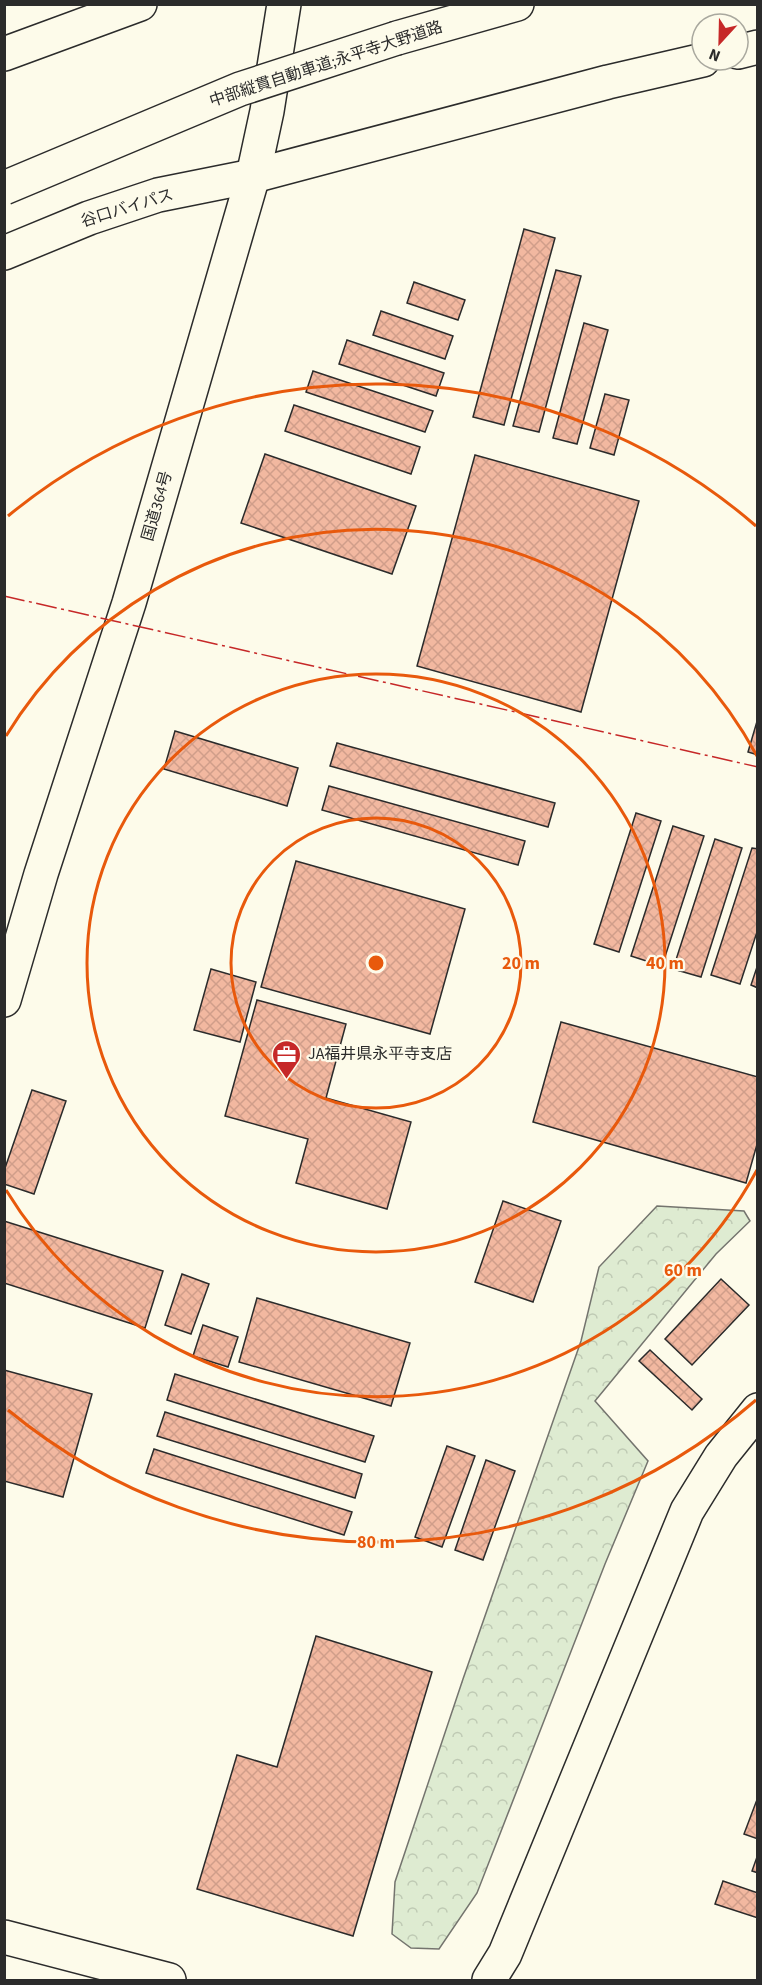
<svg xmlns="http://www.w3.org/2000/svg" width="762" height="1985" font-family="'Source Sans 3','Noto Sans JP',sans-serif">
<defs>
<pattern id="forest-crowns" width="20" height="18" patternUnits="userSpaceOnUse" patternTransform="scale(1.5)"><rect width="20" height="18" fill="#deebd1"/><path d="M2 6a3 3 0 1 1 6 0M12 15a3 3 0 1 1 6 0" fill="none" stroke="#bfcab4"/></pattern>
<pattern id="building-cross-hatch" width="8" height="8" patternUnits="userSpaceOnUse" patternTransform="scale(1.5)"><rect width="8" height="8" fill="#f2b8a0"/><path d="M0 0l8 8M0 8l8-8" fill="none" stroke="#d09e8a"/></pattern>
</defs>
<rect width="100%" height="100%" fill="#fdfbea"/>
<path fill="url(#forest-crowns)" stroke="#74746e" stroke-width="1.5" d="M657 1206 744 1211 750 1221 716 1254 595 1401 648 1461 605 1564 477 1893 439 1949 411 1948 392 1934 395 1882 463 1679 581 1341 599 1267Z"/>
<g fill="url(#building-cross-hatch)" stroke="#2b2b2b" stroke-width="1.5">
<path d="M524 229 555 238 504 425 473 417Z"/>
<path d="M556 270 581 276 539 432 513 426Z"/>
<path d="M414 282 465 300 458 320 407 303Z"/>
<path d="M381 311 453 336 445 359 373 335Z"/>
<path d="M584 323 608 330 577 444 553 438Z"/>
<path d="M347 340 444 373 436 396 339 364Z"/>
<path d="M313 371 433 411 425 432 306 392Z"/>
<path d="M605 394 629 400 614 455 590 448Z"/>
<path d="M294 405 420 447 411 474 285 431Z"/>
<path d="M265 454 416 506 392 574 241 523Z"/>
<path d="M475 455 639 501 581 712 417 666Z"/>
<path d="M758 718V755L748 752Z"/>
<path d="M175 731 298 768 287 806 164 769Z"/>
<path d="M337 743 555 803 548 827 330 766Z"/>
<path d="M329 786 525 841 518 865 322 810Z"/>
<path d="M636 813 661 821 619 952 594 944Z"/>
<path d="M673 826 704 836 662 966 631 956Z"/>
<path d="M715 839 742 848 701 977 673 969Z"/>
<path d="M752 848 758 849V929L740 984 711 975Z"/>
<path d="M296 861 465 909 430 1034 261 987Z"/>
<path d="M758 964V988L751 985Z"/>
<path d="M211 969 256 982 240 1042 194 1030Z"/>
<path d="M257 1000 346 1024 326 1098 411 1122 387 1209 296 1183 308 1139 225 1116Z"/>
<path d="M561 1022 758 1077V1141L746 1183 533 1122Z"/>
<path d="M32 1090 66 1101 34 1194 4 1184V1171Z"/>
<path d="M503 1201 561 1221 533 1302 475 1282Z"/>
<path d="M4 1221 163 1271 145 1328 4 1283Z"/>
<path d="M182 1274 209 1284 191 1334 165 1325Z"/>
<path d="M721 1279 749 1305 692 1365 665 1339Z"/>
<path d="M257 1298 410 1343 391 1406 239 1362Z"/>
<path d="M203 1325 238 1337 228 1367 193 1356Z"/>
<path d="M650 1350 702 1399 692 1410 639 1361Z"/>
<path d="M4 1370 92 1394 63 1497 4 1481Z"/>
<path d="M175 1374 374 1436 365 1462 167 1400Z"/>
<path d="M165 1412 362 1474 355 1498 157 1436Z"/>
<path d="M447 1446 475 1456 442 1547 415 1537Z"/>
<path d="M154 1449 352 1512 344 1535 146 1473Z"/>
<path d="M486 1460 515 1471 483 1560 455 1550Z"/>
<path d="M316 1636 432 1672 353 1936 197 1889 237 1755 277 1767Z"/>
<path d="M758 1797V1839L744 1834Z"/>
<path d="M757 1857H758V1873L752 1871Z"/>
<path d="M723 1881 758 1893V1918L715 1904Z"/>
</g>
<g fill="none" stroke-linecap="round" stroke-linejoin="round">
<defs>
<g id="minor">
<path d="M4 1937 169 1980"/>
<path d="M489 1980 505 1954 687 1511 721 1456 758 1410"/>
</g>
<g id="highway">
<path d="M397 38 517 4"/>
<path d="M738 52 758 47"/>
<path d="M4 54 140 4"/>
<path d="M4 253 89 218 158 195 253 176 608 82 703 60"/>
<path d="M4 1000 41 874 129 603 253 176 267 111 284 4"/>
</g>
</defs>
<use href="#minor" stroke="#2b2b2b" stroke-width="36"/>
<use href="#highway" stroke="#2b2b2b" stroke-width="36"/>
<use href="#minor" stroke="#fdfbea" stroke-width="33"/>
<use href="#highway" stroke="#fdfbea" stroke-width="33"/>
<defs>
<path id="highway-bridge" d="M4 188 240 89 397 38"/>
</defs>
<use href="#highway-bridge" stroke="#2b2b2b" stroke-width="36" stroke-linecap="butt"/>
<use href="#highway-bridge" stroke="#fdfbea" stroke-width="33"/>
<path stroke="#c62828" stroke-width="1.5" stroke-dasharray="21 4.5 3 4.5" stroke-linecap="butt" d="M4 596 758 767"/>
</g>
<g fill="none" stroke="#e8590c" stroke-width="3">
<circle cx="376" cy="963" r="145"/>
<circle cx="376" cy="963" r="289"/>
<path d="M757 1170A434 434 0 0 1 6 1190M6 736A434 434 0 0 1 757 756"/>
<path d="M756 1400A579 579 0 0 1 8 1410M8 516A579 579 0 0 1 756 526"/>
</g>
<defs>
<symbol id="office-pin" viewBox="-11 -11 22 30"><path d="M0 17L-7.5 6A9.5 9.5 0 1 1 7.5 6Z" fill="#c62828" stroke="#fdfbea"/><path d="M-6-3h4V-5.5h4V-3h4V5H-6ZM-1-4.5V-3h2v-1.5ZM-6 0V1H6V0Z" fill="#fff"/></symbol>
</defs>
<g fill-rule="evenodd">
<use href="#office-pin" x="270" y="1038" width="33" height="45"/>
</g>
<g text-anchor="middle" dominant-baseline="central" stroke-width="4.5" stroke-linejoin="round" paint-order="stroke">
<g font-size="16" fill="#2b2b2b" stroke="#fdfbea">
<text transform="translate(326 64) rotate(-18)">中部縦貫自動車道;永平寺大野道路</text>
<text transform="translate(127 208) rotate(-17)">谷口バイパス</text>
<text transform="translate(157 506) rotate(-74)">国道364号</text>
</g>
<g font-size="16" fill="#2b2b2b" stroke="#fdfbea" text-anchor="start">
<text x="308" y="1054">JA福井県永平寺支店</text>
</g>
</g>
<circle cx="376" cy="963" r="9" fill="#e8590c" stroke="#fdfbea" stroke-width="3"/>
<g font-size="18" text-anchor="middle" font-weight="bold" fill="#e8590c" stroke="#fdfbea" stroke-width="4.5" stroke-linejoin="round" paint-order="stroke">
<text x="521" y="969">20 m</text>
<text x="665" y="969">40 m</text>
<text x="683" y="1276">60 m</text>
<text x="376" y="1548">80 m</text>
</g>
<rect width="762" height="1985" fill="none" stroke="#2b2b2b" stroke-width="12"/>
<g transform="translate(720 42) rotate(202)"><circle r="28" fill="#fdfbea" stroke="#a9a89e" stroke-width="1.5"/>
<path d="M0-4.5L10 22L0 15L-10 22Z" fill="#c62828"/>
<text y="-9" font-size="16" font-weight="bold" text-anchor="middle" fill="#2b2b2b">N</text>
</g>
</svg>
